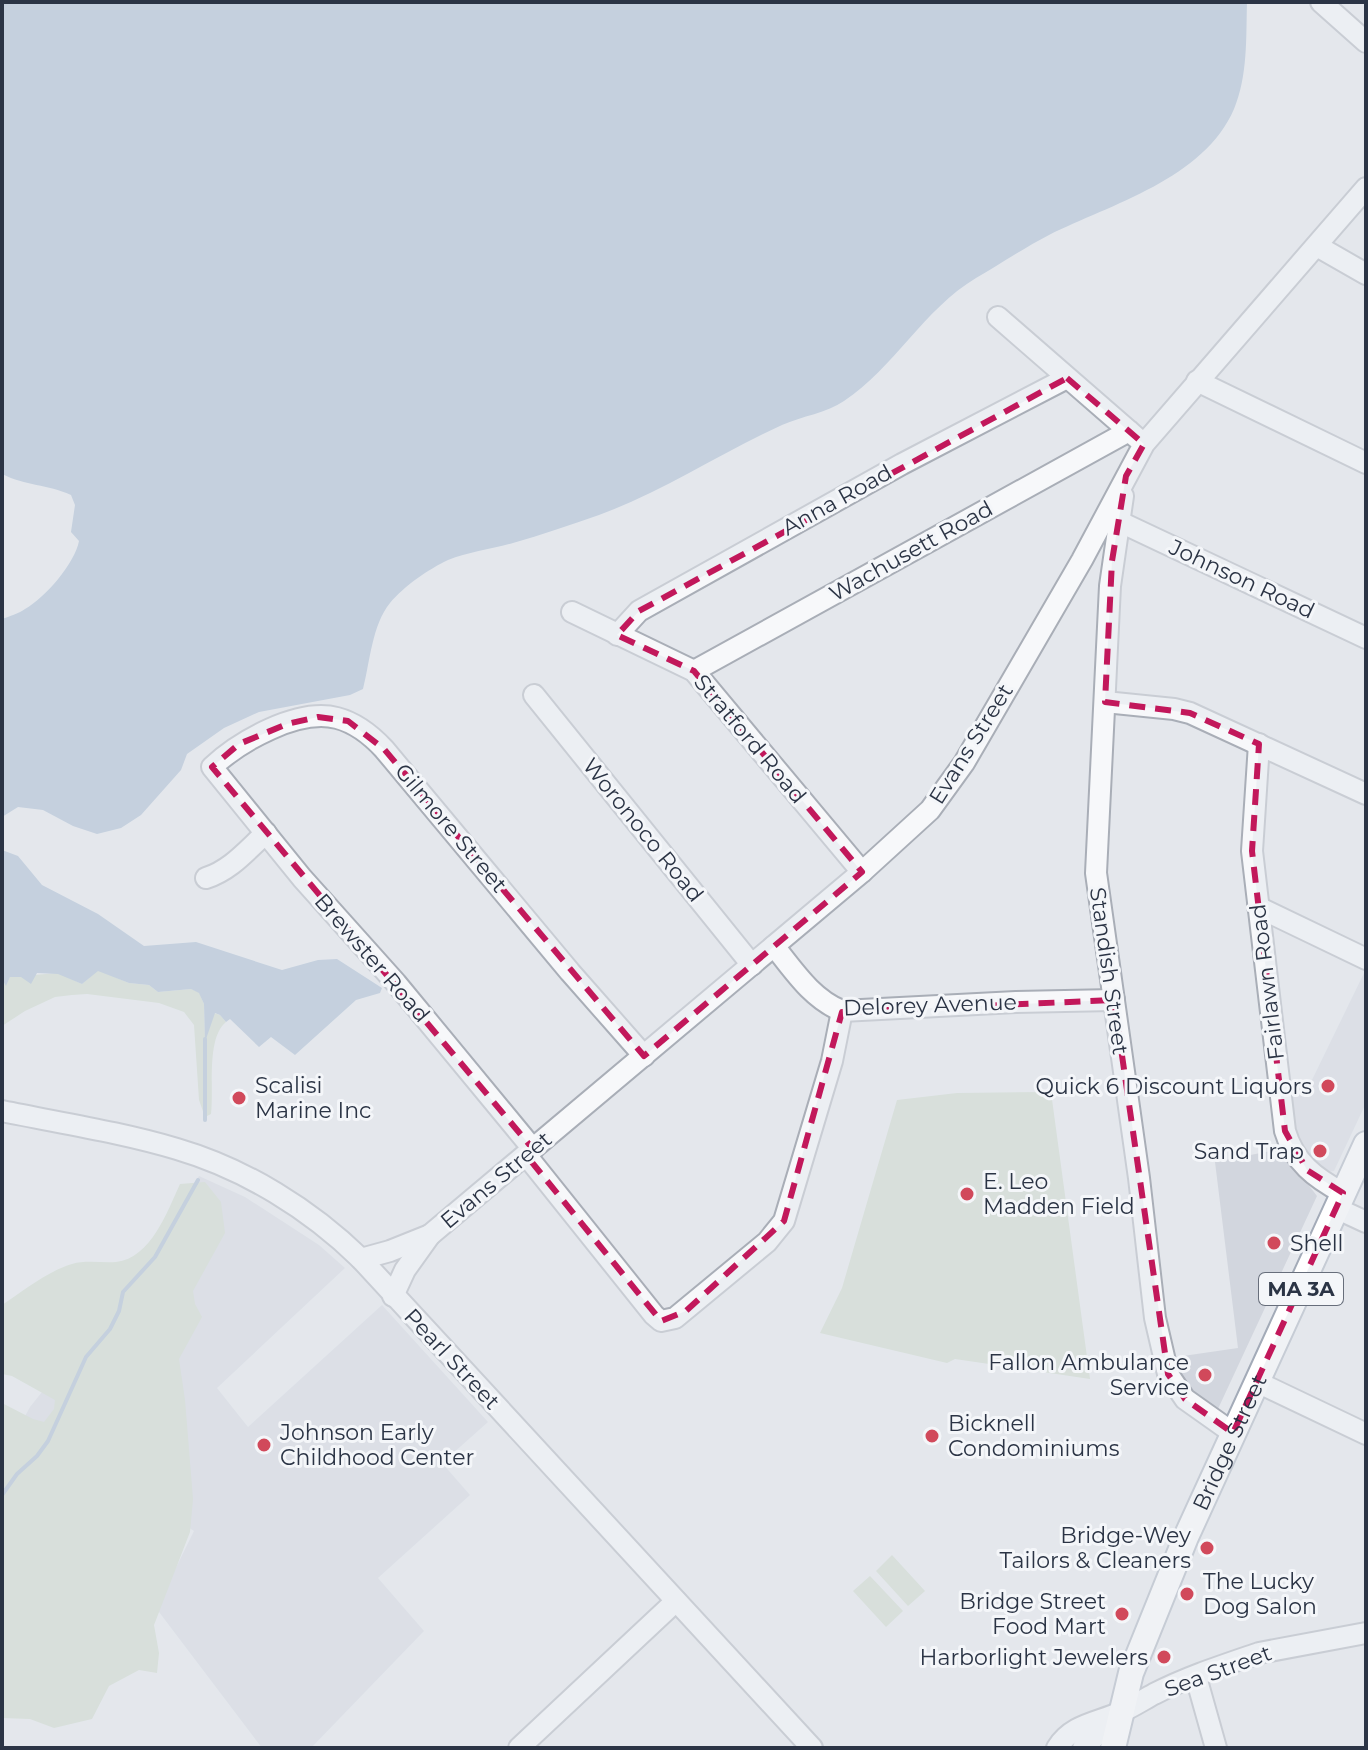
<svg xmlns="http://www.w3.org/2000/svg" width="1368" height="1750" font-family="Montserrat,sans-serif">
<rect width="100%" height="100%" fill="#e4e7ec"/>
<g fill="#d2d6de">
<path d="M1365 971 1366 1103 1334 1171 1327 1172 1297 1147 1285 1086 1310 1084Z"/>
<path d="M1281 1149 1317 1196 1217 1411 1205 1404 1187 1386 1179 1371 1176 1357 1238 1348 1215 1162Z"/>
<path d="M199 1176 245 1197 319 1245 345 1268 217 1388 248 1427 382 1305 488 1422 442 1463 470 1495 378 1578 424 1631 311 1748H262L156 1608 194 1531 24 1418 30 1407 78 1347 90 1354Z"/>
</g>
<g fill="#c9d6c5">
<path d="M98 970 129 983 149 985 158 992 191 989 199 992 204 1004 205 1039 214 1013 220 1015 226 1022C206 1038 214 1089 211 1114L205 1117 199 1100 194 1025 184 1012 159 1003 87 994 72 995 55 997 25 1011 2 1026V979L6 985 10 977 58 973 82 984Z"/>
<path d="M1051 1092 1090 1379 955 1359 947 1363 820 1333 842 1288 897 1100 957 1093Z"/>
<path d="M205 1182 221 1202 225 1233 193 1291 195 1304 202 1317 179 1359 185 1400 193 1499 190 1532 154 1625 159 1653 157 1673 139 1670 109 1686 92 1719 54 1728 30 1719 2 1718V1403L33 1419 44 1422 54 1409 55 1400 12 1376 2 1374V1305C23 1291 48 1271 72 1264 85 1260 102 1263 116 1262 151 1258 167 1212 180 1184Z"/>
<path d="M892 1555 925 1591 908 1606 876 1571Z"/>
<path d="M870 1576 903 1611 886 1627 853 1591Z"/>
</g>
<g fill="#9fb4cc">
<path d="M2 2H1247C1246 37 1248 76 1234 109 1204 179 1111 204 1049 235 1024 248 1000 264 976 278 924 309 894 368 844 401 827 413 802 416 782 425 721 453 662 492 599 515 570 525 541 535 513 543 492 549 468 552 448 560 429 569 404 586 390 603 372 625 370 662 363 689L350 695 259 712 224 728 187 754 181 770 141 815 121 828 97 834 73 826 43 810 18 807 2 817V619C10 616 18 614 25 609 45 598 75 563 79 541L71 532 75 505 71 495C47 484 26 486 2 474Z"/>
<path d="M2 850 18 856 42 885 98 914 144 946 196 942 282 970 318 960 337 959 382 988 380 993 356 1000 295 1055 271 1037 259 1047 230 1019 226 1022 220 1015 215 1013 205 1042 204 1004 199 993 191 989 158 992 149 985 129 983 98 971 82 984 58 974 37 973 31 984 21 977H10L6 986 2 979Z"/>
</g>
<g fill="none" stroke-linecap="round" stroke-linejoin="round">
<g stroke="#9fb4cc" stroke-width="4">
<path d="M205 1039V1120"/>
<path d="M2 1495 17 1474 37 1456 48 1441 86 1357 110 1329 119 1311 123 1292 155 1257 198 1180"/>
</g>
<defs>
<g id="minor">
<path d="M1321 2 1366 42"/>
<path d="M1317 246 1366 274"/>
<path d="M998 317 1137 438"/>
<path d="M1197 381 1366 463"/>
<path d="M1123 496 1110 586 1096 873 1139 1178 1155 1318 1168 1374 1185 1399 1233 1433"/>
<path d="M1118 521 1366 638"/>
<path d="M572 612 694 671 862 872"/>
<path d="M617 635 639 611 902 464 1067 378"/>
<path d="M694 671 1129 431"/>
<path d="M534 695 752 965"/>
<path d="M1105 702 1174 709 1190 713 1366 794"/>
<path d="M1259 744 1252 851 1285 1131C1294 1162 1315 1178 1343 1193"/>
<path d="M206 878C231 870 247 850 266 833"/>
<path d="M1258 907 1366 959"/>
<path d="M774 946C794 971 812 999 842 1011L1016 1002 1114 1000"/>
<path d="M2 1111C60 1123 120 1132 177 1149 245 1169 310 1209 361 1259L812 1748"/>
<path d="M533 1149 396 983 302 878 212 767C240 741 298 708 337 718 356 723 371 735 384 749L570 972 644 1056"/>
<path d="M526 1155 654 1315 661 1321 675 1318 767 1242 784 1221 832 1061 842 1011"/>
<path d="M1338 1209 1366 1222"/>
<path d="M361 1259 390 1251 430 1235"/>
<path d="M393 1296 405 1270 430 1235 862 872 930 810 964 763 1082 560 1144 444 1366 188"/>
<path d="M1257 1382 1366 1434"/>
<path d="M1196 1677 1216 1748"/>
<path d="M519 1748 676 1601"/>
<path d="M1057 1748C1072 1724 1097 1723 1121 1712 1132 1707 1143 1700 1154 1694 1187 1677 1224 1665 1259 1653L1366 1633"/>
<path d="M1083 1748 1118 1715"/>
</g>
<g id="major">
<path id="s1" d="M1113 1748 1131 1673 1186 1537 1366 1144"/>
</g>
</defs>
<use href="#minor" stroke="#a9aeb7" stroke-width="24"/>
<use href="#major" stroke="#a3abb8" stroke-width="28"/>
<use href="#minor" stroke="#f7f8fa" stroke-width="20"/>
<use href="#major" stroke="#fff" stroke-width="24"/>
</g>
<path d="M0 0H1368V1750H0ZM1067 378 1144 444 1126 476 1112 561 1105 702 1190 713 1259 744 1252 851 1285 1131 1307 1170 1343 1193 1233 1433 1185 1399 1168 1374 1114 1000 842 1012 784 1221 686 1311 661 1321 526 1155 533 1149 212 767 239 744 287 724 318 717 348 721 384 749 644 1056 862 872 694 671 617 635 639 611Z" fill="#e4e7ec" fill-opacity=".55" fill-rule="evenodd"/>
<path fill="none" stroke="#c2185b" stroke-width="6" stroke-dasharray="16 10" stroke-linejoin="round" d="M1067 378 1144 444 1126 476 1112 561 1105 702 1190 713 1259 744 1252 851 1285 1131 1307 1170 1343 1193 1233 1433 1185 1399 1168 1374 1114 1000 842 1012 784 1221 686 1311 661 1321 526 1155 533 1149 212 767 239 744 287 724 318 717 348 721 384 749 644 1056 862 872 694 671 617 635 639 611Z"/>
<g fill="#d1495b" stroke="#f4f6f9" stroke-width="3">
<circle cx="1328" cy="1086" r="8"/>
<circle cx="239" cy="1098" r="8"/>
<circle cx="1320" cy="1151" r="8"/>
<circle cx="967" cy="1194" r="8"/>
<circle cx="1274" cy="1243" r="8"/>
<circle cx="1205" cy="1375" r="8"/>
<circle cx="932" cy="1436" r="8"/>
<circle cx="264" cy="1445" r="8"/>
<circle cx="1207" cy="1548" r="8"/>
<circle cx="1187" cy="1594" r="8"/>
<circle cx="1122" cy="1614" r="8"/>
<circle cx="1164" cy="1657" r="8"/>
</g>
<g text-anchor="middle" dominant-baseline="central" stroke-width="6" stroke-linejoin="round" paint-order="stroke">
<rect fill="#f4f6f9" stroke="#676e7b" stroke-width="2" x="1259" y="1273" width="84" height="32" rx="6"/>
<g font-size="20" font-weight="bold" fill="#2b3445">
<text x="1301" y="1289">MA 3A</text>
</g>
<g font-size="22" fill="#2b3445" stroke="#f4f6f9">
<text transform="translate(837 500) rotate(-29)">Anna Road</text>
<text transform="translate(911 551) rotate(-29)">Wachusett Road</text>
<text transform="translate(1242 579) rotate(25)">Johnson Road</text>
<text transform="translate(750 739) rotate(50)">Stratford Road</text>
<text transform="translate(971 744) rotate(-58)">Evans Street</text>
<text transform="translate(451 828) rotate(50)">Gilmore Street</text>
<text transform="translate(643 830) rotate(51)">Woronoco Road</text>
<text transform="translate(372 958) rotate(49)">Brewster Road</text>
<text transform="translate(1109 971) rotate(82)">Standish Street</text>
<text transform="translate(1267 982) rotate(-97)">Fairlawn Road</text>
<text transform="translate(930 1005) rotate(-2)">Delorey Avenue</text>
<text transform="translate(496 1180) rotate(-40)">Evans Street</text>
<text transform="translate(452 1359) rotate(47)">Pearl Street</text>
<text stroke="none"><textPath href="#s1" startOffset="328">Bridge Street</textPath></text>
<text transform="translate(1218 1671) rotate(-20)">Sea Street</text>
</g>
<g font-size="22" fill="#2b3445" stroke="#f4f6f9" text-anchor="start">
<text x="255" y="1085">Scalisi<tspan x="255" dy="25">Marine Inc</tspan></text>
<text x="1312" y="1086" text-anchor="end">Quick 6 Discount Liquors</text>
<text x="1304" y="1151" text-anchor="end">Sand Trap</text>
<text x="983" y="1181">E. Leo<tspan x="983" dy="25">Madden Field</tspan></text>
<text x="1290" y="1243">Shell</text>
<text x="1189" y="1362" text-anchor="end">Fallon Ambulance<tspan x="1189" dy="25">Service</tspan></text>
<text x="948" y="1423">Bicknell<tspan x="948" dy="25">Condominiums</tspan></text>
<text x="280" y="1432">Johnson Early<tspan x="280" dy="25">Childhood Center</tspan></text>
<text x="1191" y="1535" text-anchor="end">Bridge-Wey<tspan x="1191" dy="25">Tailors &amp; Cleaners</tspan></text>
<text x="1203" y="1581">The Lucky<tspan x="1203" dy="25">Dog Salon</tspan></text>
<text x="1106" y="1601" text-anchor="end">Bridge Street<tspan x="1106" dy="25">Food Mart</tspan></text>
<text x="1148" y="1657" text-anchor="end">Harborlight Jewelers</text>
</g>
</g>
<rect width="1368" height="1750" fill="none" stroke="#2b3445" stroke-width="8"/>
</svg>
